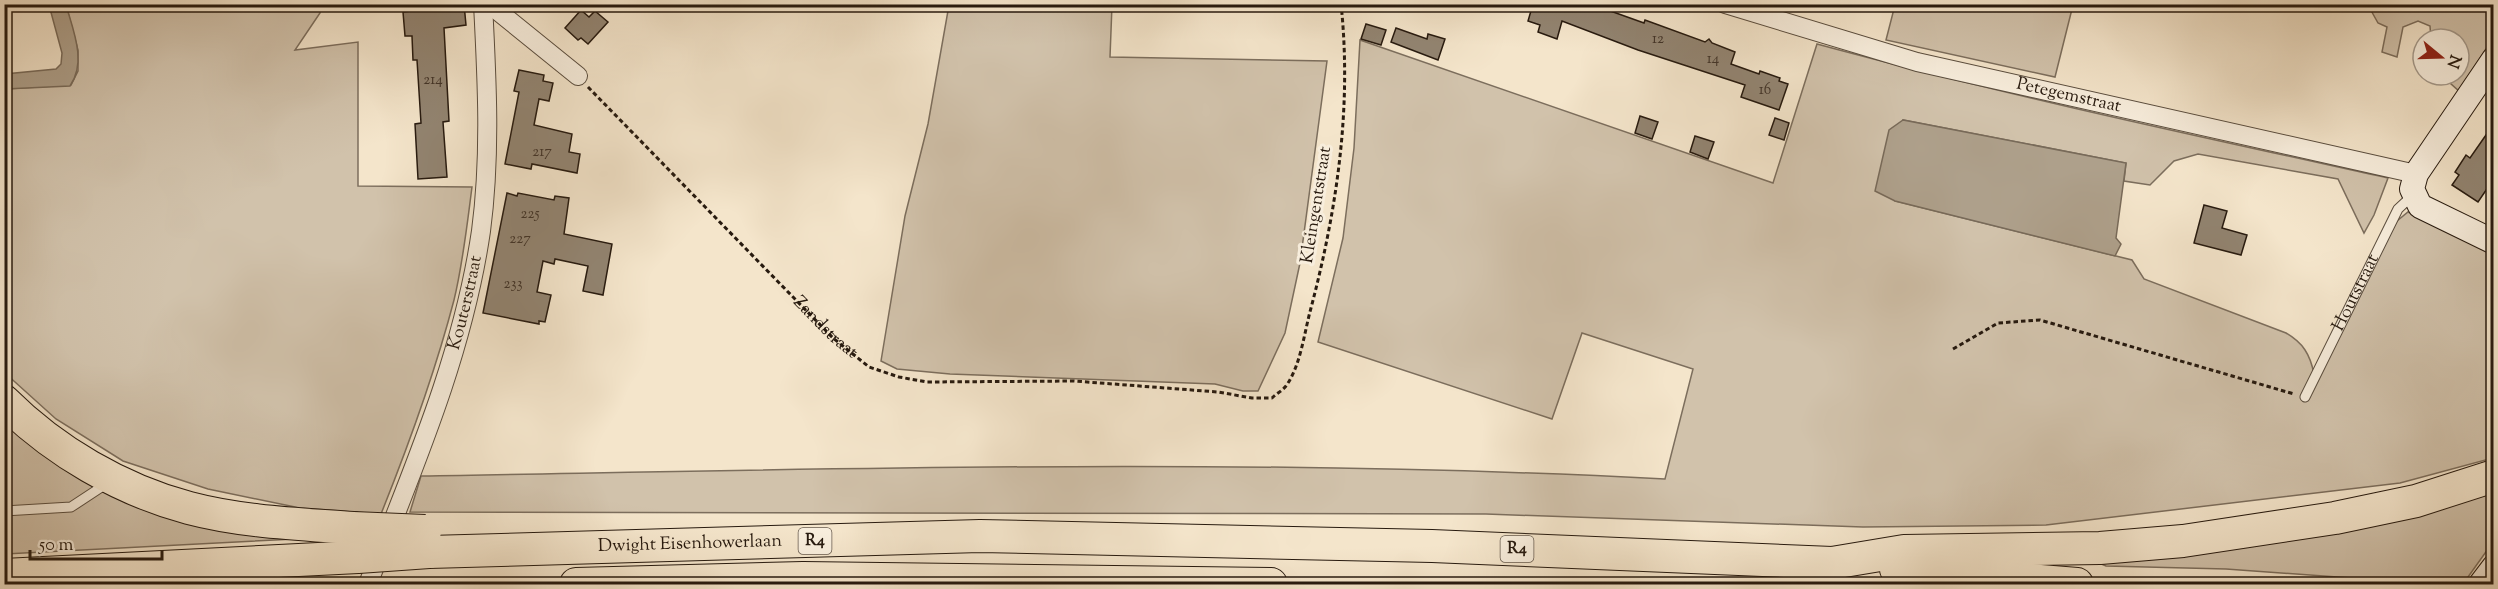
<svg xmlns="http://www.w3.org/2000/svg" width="2498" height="589" font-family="'Sorts Mill Goudy',serif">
<rect width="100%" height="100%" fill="#f4e5cb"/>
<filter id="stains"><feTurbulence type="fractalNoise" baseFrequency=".00333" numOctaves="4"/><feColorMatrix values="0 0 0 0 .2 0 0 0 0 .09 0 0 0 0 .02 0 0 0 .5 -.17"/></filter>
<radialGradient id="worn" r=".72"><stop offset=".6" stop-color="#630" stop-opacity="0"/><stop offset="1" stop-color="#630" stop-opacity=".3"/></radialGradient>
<g fill="#d1c2ab" stroke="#7c6e5d" stroke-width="1.5">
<path d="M66 5H321L320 13 295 50 358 42V186L472 187C467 225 463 263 454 300 435 373 409 444 381 514L300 508 208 489 123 461 56 419 5 373V89L71 85 78 71V50Z"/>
<path d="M949 5H1112L1110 57 1327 61 1300 263 1285 333 1258 391H1243L1215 384 950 374 897 369 881 361 905 216 928 124Z"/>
<path d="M1895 5V4L2073 5 2055 77 1886 40Z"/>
<path d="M2368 5H2493V38L2459 91 2441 75H2459V39H2431L2430 26 2418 21 2403 27 2397 57 2382 52 2387 27 2378 23Z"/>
<path d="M1360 40 1773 183 1817 44C2005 95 2197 136 2388 178L2374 215 2364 233 2338 179 2198 154 2174 161 2150 185 2124 181 2126 163 1903 120 1895 201 2132 260 2144 279 2286 333C2303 343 2310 354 2314 374L2397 221 2408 212 2493 252V458L2400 483 2046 525 1863 527 1486 514 410 512 421 476C835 469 1250 457 1665 479L1693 369 1582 333 1552 419 1318 342 1343 238 1354 148Z"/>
<path d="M4 414 37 441 295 539 5 554Z"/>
<path d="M2493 483V542L2463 584H2433L2226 569 2106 566 2099 563Z"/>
</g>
<g fill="#aea08b" stroke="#786a59" stroke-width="1.5">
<path d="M49 5H66C73 30 87 62 70 86L5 89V74L56 69 61 64 62 53Z"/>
<path d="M1903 120 2126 163 2116 238 2121 244 2115 256 1895 201 1875 191 1889 130Z"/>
</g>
<g fill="#928471" stroke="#271a0f" stroke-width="1.5">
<path d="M426 4H464L466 25 444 28 449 121 443 122 447 177 418 179 415 124 421 123 417 60H413L412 36H405L403 12 426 9Z"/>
<path d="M1533 4H1603L1602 8 1644 23 1645 20 1705 42 1709 39 1712 43 1735 52 1731 64 1759 74 1760 71 1780 78 1779 81 1788 84 1779 110 1741 97 1745 85 1638 50 1562 21 1557 39 1538 32 1540 25 1528 21Z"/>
<path d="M581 10 589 17 595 11 608 22 588 44 581 38 578 40 565 28Z"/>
<path d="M1366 24 1386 30 1381 45 1361 39Z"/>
<path d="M1396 28 1427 39 1428 34 1445 39 1438 60 1391 42Z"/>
<path d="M519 70 544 75 543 81 553 83 549 101 539 99 534 125 572 134 569 152 580 154 577 173 532 164 531 169 505 164 519 92 514 91Z"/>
<path d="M1640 116 1658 122 1652 139 1635 133Z"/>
<path d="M1775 118 1789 123 1784 140 1769 135Z"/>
<path d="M2493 125V180L2478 202 2452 185 2459 175 2455 172 2466 155 2470 158Z"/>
<path d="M1695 136 1714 142 1708 159 1690 152Z"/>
<path d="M507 193 517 196 518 193 554 200 555 196 569 198 564 234 612 244 603 295 583 291 588 266 555 259 554 264 543 261 537 292 551 295 545 322 539 321V324L483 313Z"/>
<path d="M2204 205 2227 211 2222 228 2247 235 2241 255 2194 243Z"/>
</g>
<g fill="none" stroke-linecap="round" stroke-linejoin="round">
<defs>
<g id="lane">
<path id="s2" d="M2305 397 2398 209 2413 195"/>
<path d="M4 511 71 507 106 484"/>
</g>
<g id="street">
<path d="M489 4 578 76"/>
<path id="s3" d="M1725 4 1917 62 2416 174"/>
<path id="s4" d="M368 584C413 469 463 355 481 231 491 156 487 80 483 4"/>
</g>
<g id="secondary">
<path d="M2494 59 2416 174 2412 189 2420 206 2494 242"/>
<path d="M2481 584 2494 567"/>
</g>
<g id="highway">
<path d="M4 401C54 451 121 490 189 508 242 522 299 524 353 528"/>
<path id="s5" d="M429 552 980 536 1432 546 1832 563 1904 551 2100 548 2183 541 2335 518 2416 501 2494 476"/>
<path d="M1896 569 2077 584"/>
<path d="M4 575 358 557"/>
<path d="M576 584 803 578 1271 584"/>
</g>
</defs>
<use href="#lane" stroke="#5a4d3e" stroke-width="11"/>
<use href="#street" stroke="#5a4d3e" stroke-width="20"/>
<use href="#secondary" stroke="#271a0f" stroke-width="26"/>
<use href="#highway" stroke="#271a0f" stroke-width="34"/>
<g stroke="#271a0f" stroke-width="3" stroke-dasharray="4.5 3" stroke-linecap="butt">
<path id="s1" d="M588 87 833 338 869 367 899 377 927 382 1074 381 1218 392 1252 398H1272C1276 394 1282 391 1286 386 1301 365 1304 333 1311 308 1337 209 1352 107 1341 4"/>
<path d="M1953 349 1998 323 2040 320 2294 394"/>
</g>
<use href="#lane" stroke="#f8eedd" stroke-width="9"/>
<use href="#street" stroke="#f8eedd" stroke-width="18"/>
<use href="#secondary" stroke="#f8eedd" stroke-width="24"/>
<use href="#highway" stroke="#f4e5cb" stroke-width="32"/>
<defs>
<g id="highway-bridge">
<path d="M353 528 425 531"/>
<path d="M358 557 429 552"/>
</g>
</defs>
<use href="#highway-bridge" stroke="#271a0f" stroke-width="34" stroke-linecap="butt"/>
<use href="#highway-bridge" stroke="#f4e5cb" stroke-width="32"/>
</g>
<g text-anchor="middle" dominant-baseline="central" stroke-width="6" stroke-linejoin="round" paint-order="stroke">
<g font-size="15" fill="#423428">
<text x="1658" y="39">12</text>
<text x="1713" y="59">14</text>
<text x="433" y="80">214</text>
<text x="1765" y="90">16</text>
<text x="542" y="152">217</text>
<text x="530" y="214">225</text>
<text x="520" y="239">227</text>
<text x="513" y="284">233</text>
</g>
<g fill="#f8eedd" stroke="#665a4d" stroke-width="1.5">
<rect x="798.5" y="528" width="33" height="26" rx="4.5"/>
<rect x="1500.5" y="536" width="33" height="26" rx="4.5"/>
</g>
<g font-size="16" font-weight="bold" fill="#271a0f">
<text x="815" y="541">R4</text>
<text x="1517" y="549">R4</text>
</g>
<g font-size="18" fill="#271a0f" stroke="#f8eedd">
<text stroke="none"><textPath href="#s3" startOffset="356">Petegemstraat</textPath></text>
<text transform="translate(1317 205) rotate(-81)">Kleingentstraat</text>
<text stroke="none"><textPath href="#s2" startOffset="116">Houtstraat</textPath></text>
<text stroke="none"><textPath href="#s4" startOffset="298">Kouterstraat</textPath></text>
<text stroke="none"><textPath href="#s1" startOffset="338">Zandstraat</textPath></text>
<text stroke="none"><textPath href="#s5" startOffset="261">Dwight Eisenhowerlaan</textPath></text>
</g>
</g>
<rect width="2498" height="589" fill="none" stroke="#f4e5cb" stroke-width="24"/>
<rect x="6" y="6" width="2486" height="577" fill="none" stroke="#271a0f" stroke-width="3"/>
<rect x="12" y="12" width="2474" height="565" fill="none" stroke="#271a0f" stroke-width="1.5"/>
<g transform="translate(2441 57) rotate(109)"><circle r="28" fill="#f8eedd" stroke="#a4998b" stroke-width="1.5"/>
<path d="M0-4.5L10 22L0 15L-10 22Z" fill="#8f2418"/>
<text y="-9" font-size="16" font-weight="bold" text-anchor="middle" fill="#271a0f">N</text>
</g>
<path d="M30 550v9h132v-9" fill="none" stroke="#271a0f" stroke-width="3"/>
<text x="39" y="550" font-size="18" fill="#271a0f" stroke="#f8eedd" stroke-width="4.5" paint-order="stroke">50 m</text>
<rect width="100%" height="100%" filter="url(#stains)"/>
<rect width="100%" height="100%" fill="url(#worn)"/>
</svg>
